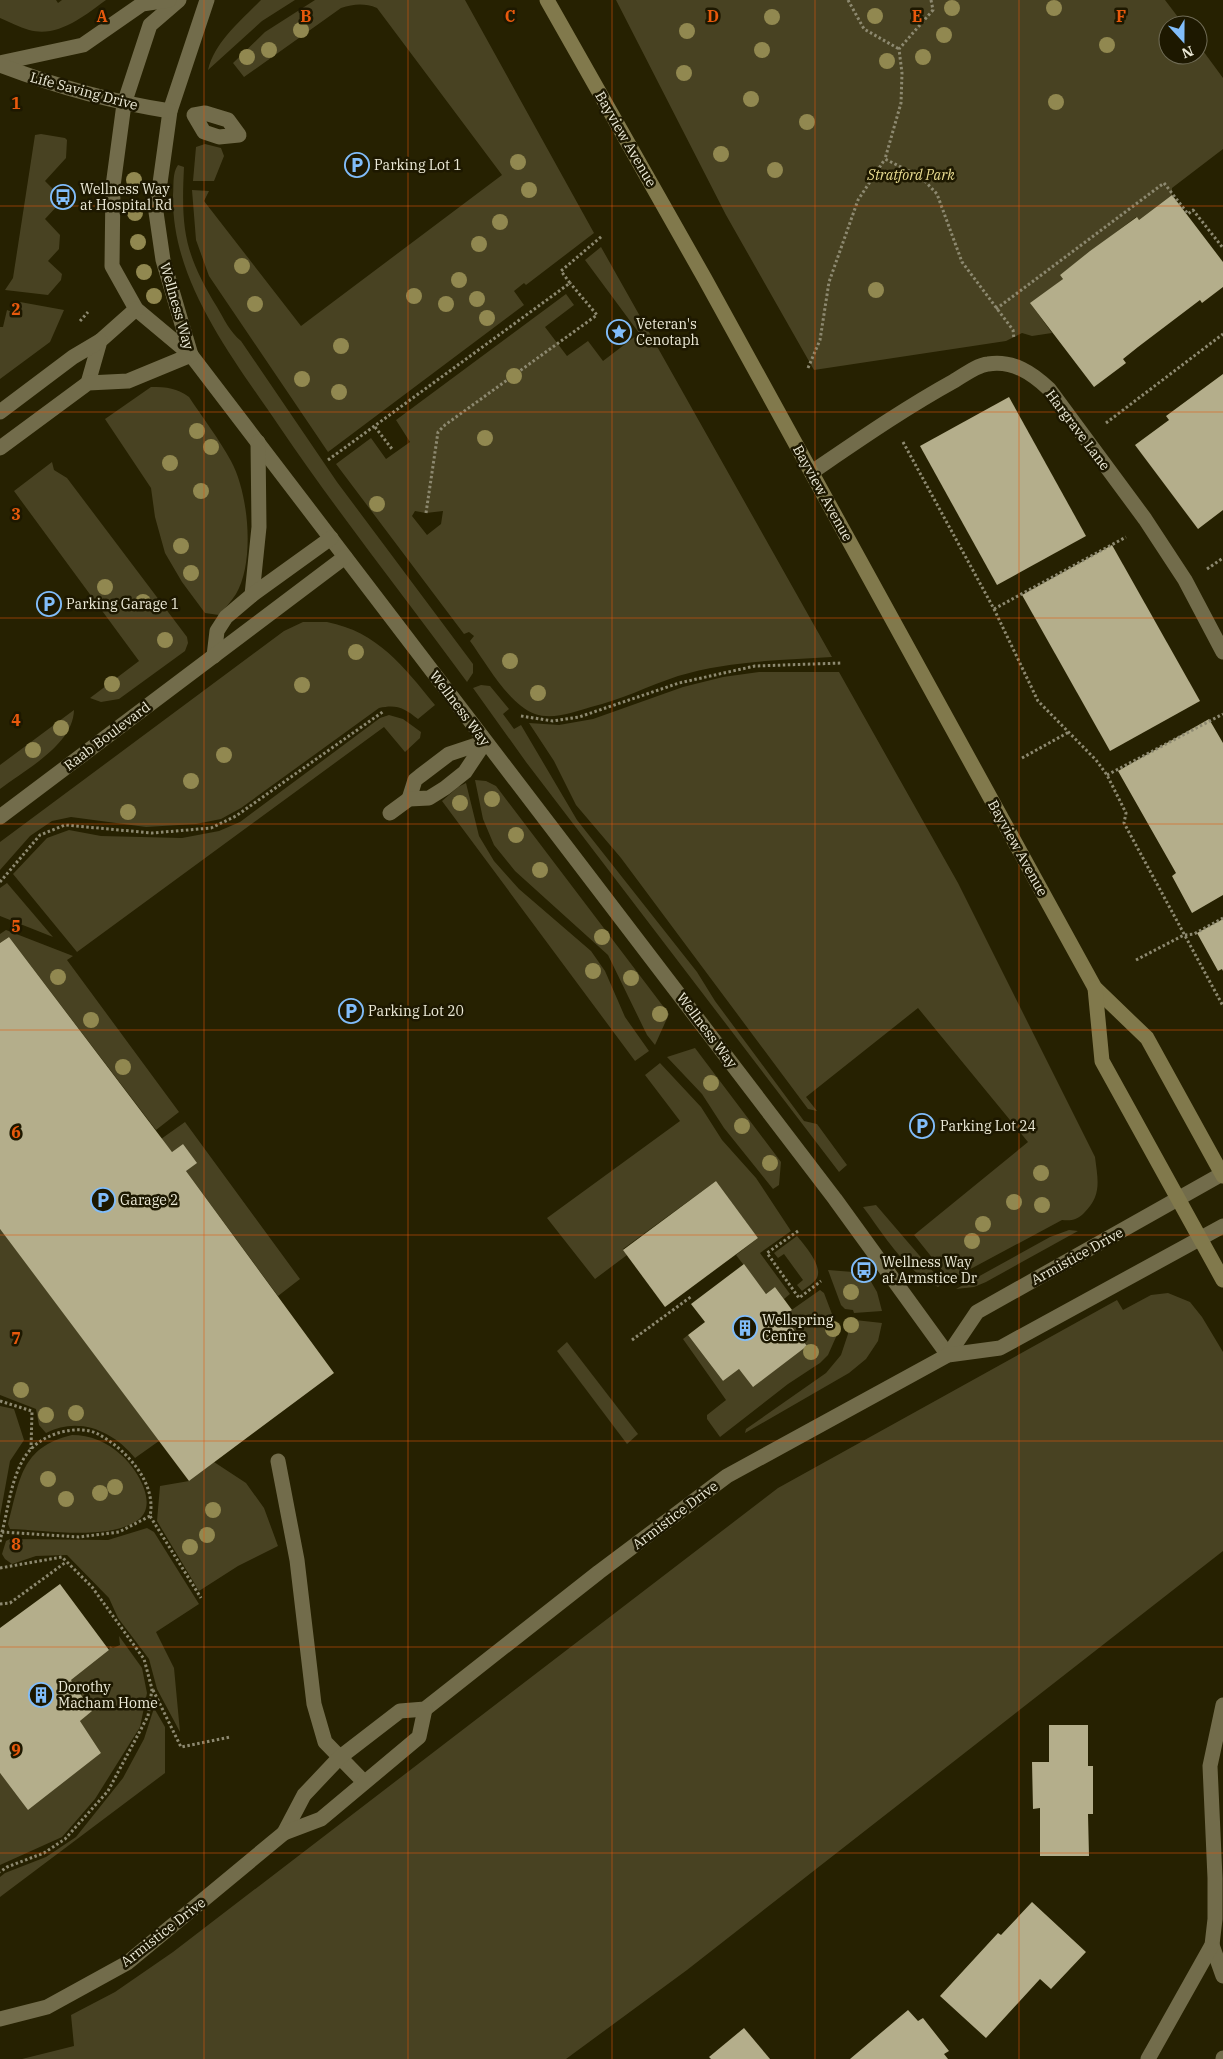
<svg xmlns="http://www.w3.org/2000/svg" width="1223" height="2059" font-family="'IBM Plex Serif',serif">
<rect width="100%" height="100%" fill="#262101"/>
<g fill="#484222" fill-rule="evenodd">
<path d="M0 0H56L58 3 62 0H106C84 16 58 38 29 30 19 27 10 22 0 18Z"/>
<path d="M261 0H295L262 21 208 70C215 41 241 21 261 0Z"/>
<path d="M315 0H465L594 233 526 285 524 283 514 291 524 305 328 452 209 276 196 240 192 190 209 191 204 201 301 326 502 175 377 8C364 3 354 4 341 8L244 77 233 63 265 32Z"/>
<path d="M616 0H1165L1184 25H1168V55H1198V44L1223 78V149L1172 188V195L1139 220 1136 217 1060 275 1063 279 1031 304 1052 333 1032 336 1022 333 1006 341 814 370 726 215Z"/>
<path d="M41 134 65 138 67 140 66 158 45 181 58 194V205L45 219 60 235 59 249 48 261 62 274 61 280 48 295 5 290 13 278 35 135Z"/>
<path d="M205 144 221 148 224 156 214 181H193L196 147Z"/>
<path d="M178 165 184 167C181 229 184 253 217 307 224 319 230 332 241 341L337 482 473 664V673L467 682C404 596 338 513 279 426 233 358 171 281 173 195 174 186 172 173 178 165Z"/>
<path d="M601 247 832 657C781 660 727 661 678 676 648 686 621 700 591 707 574 712 553 720 535 714 509 705 486 663 470 641L474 636 469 632 464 634 336 464 371 438 386 459 410 442 396 420 566 294 574 305 545 327 567 356 588 341 603 361 637 335 639 333 585 260ZM415 511 426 513 443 511 441 524 427 535 412 516Z"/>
<path d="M20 302 64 310 50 342 0 379V327H3L7 310 17 314Z"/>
<path d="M151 387C167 387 177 388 189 397 203 418 219 439 231 461 249 494 255 562 236 594 231 602 224 609 219 615L205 613 182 582 165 553 155 517 151 488 105 419Z"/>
<path d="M52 462 54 470 67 478 187 637 188 643 185 651 119 699 101 702 90 698 139 661 14 491Z"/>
<path d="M327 622C378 632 404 667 435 705L418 719C404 708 397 704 379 708L241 808 221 819 196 824 146 827 71 817 52 821 30 836 0 870V842L284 631 303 622Z"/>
<path d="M759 672H839L958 883 1095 1157C1098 1181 1102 1195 1084 1213 1077 1220 1071 1221 1062 1220L950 1280 914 1235 1028 1142 918 1008 806 1097 817 1111 808 1109 621 858 576 805 554 761 529 723 559 725 593 719 683 687 723 677Z"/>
<path d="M481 685 490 686 509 709 503 714 514 729 521 725 577 820 697 972 715 1001 804 1121 817 1124 847 1165 839 1172 526 762 473 688Z"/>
<path d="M74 710C73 745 26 769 0 789V765Z"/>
<path d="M389 715 403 719 421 732 420 738 405 752 384 727 77 952 13 874 47 838 69 830 101 836 182 838 219 831 240 822 380 718Z"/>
<path d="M475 780 486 781 496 786 669 1014 655 1045 647 1035 608 955 515 871 494 845 483 819Z"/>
<path d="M466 783 479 836 494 861 519 889 591 951 605 971 625 1017 649 1051 635 1061 442 801 458 787Z"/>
<path d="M7 883 53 937 0 916V888Z"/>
<path d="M6 930 73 956 67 960 179 1112 156 1130 9 937 0 943V934Z"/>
<path d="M695 1048 781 1162 779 1185 773 1189 724 1128 702 1094 667 1057Z"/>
<path d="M660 1063 701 1107 722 1140 756 1178 791 1231 760 1253 790 1294 784 1299 775 1287 766 1294 736 1255 758 1238 716 1181 623 1249 627 1255 595 1279 547 1218 680 1121 645 1075Z"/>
<path d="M185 1122 300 1279 278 1296 186 1171 183 1144 172 1152 161 1139Z"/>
<path d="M876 1205 943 1283 938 1287C904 1270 885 1236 863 1207Z"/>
<path d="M0 1229 159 1441 135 1458C113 1431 79 1416 46 1433L39 1425 36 1409 0 1395Z"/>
<path d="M1069 1230 1078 1231 986 1282 974 1287 956 1289 1050 1237Z"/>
<path d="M797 1236C804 1245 823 1265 817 1278 814 1283 807 1287 802 1291L797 1285 803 1280 784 1254 778 1258 774 1253Z"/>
<path d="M828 1270 866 1273 877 1292 882 1311 854 1313 853 1310 845 1309 841 1305Z"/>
<path d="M820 1290 824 1293 835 1322 836 1337 828 1355 820 1363 788 1384 720 1437 707 1419V1415L726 1400 683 1339 688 1335 723 1381 739 1369 754 1386 807 1346 783 1316Z"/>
<path d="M1168 1293 1190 1302 1202 1317 1223 1352V1551L687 1970 566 2059H22L74 2046 71 2015 115 1992 173 1952 778 1488 1117 1300 1123 1310 1151 1295Z"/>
<path d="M846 1319 882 1323 878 1341 866 1359 849 1373 745 1433 746 1429 826 1373 841 1355 848 1334Z"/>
<path d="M567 1342 638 1434 627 1444 557 1351Z"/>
<path d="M0 1406 14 1409 24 1440 10 1461 0 1516Z"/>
<path d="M72 1435C90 1435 107 1442 120 1454 135 1466 160 1504 138 1520 109 1541 45 1530 10 1529L8 1524C20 1481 20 1447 72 1435Z"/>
<path d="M214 1462 246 1483 264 1508 278 1546 238 1566 199 1591 157 1521 160 1486 189 1481Z"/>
<path d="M147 1528 154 1532 199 1604 156 1632 174 1668 180 1732 157 1689 149 1659 118 1618 109 1598 67 1555 36 1556 12 1564 5 1559 2 1554 6 1541 10 1539 108 1540Z"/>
<path d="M119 1636 142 1668 147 1693 140 1727 95 1799 62 1837 0 1865V1773L29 1809 101 1753 80 1721 92 1710 71 1680 109 1650 110 1646 113 1648 120 1645Z"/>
<path d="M154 1708 165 1727V1773L0 1897V1877L5 1873 46 1857 76 1837 123 1778 144 1739Z"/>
</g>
<g fill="#b4ae8b">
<path d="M1172 195 1223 262V287L1202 303 1200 300 1138 347 1123 359 1126 363 1094 387 1030 303 1063 279 1060 275 1090 251 1137 217 1139 220Z"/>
<path d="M1223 374V510L1198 529 1135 445 1169 420 1166 416Z"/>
<path d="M1009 397 1086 536 997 585 920 446Z"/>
<path d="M1112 545 1200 701 1110 751 1022 595Z"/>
<path d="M1209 719 1223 743V895L1192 913 1172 876 1176 873 1118 771Z"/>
<path d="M1223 919V971L1222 969 1218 971 1197 933Z"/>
<path d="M9 937 172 1152 183 1144 197 1163 186 1171 334 1373 189 1481 0 1229V943Z"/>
<path d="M716 1181 758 1238 665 1307 623 1250Z"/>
<path d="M744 1264 766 1294 775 1287 792 1310 783 1316 807 1346 753 1387 739 1369 723 1381 688 1335 705 1322 691 1304Z"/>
<path d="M60 1584 109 1650 71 1680 92 1711 80 1721 101 1753 28 1810 0 1773V1628Z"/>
<path d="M1049 1725H1088V1766H1093V1814H1088L1089 1856H1040V1808L1033 1809 1032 1762H1049Z"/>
<path d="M1032 1902 1086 1952 1051 1989 1040 1979 986 2038 940 1996 998 1933 1001 1935Z"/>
<path d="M908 2010 918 2021 923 2018 949 2051 944 2054 948 2059H850Z"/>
<path d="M744 2028 770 2059H711L709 2057Z"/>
</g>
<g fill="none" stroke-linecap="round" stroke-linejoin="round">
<g stroke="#8d8970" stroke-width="3" stroke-dasharray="2.5 2.5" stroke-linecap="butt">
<path d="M848 0 864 29 899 49"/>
<path d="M931 0 933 10 899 49 902 73 901 103 885 159 921 177 937 194 962 262 1013 330 1014 339"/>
<path d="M996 309 1164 183 1188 214 1193 210 1223 248"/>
<path d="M80 321 88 312"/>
<path d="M808 368 820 340 829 282 858 200 885 159"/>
<path d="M1106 423 1223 334"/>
<path d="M375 427 392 449"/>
<path d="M903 442 994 609 1038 701 1096 760 1107 775 1126 813 1124 823 1223 1006"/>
<path d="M328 460 570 283 561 271 602 236"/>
<path d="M426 513 438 432 445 425 597 315 570 283"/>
<path d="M1207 569 1223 558"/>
<path d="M994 609 1126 537"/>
<path d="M521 716 553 721 579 717 679 683 755 666 842 663"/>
<path d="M1022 758 1069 732"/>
<path d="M1107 775 1223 714"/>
<path d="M0 882 40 835 65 825 152 833 211 828 236 816 384 711"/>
<path d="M1136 960 1184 935 1194 934 1223 918"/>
<path d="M798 1231 767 1253 799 1298 821 1281"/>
<path d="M632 1340 692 1296"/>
<path d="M0 1401 32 1411 31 1449"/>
<path d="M2 1532C9 1506 12 1469 31 1449 46 1433 78 1424 98 1434 126 1449 157 1483 150 1516L201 1598"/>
<path d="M0 1542 2 1532 79 1537 119 1532 150 1516"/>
<path d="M0 1568 62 1557 92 1587 144 1659 152 1689 148 1716 108 1791 65 1839 44 1853 7 1867 0 1872"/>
<path d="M0 1604 10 1603 66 1562"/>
<path d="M153 1690 181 1747 230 1737"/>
</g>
<g stroke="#726c4b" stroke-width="15">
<path d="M179 0 150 25 124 104 113 186 112 266 136 309 191 355"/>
<path d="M207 0 170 111 156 212 163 260 191 355 835 1199 948 1355"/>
<path d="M0 63 83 45 142 4 169 0"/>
<path d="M0 65C55 86 112 102 170 111"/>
<path d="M205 113 228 120 239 135 219 137 204 132 194 115Z"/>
<path d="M88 383 100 341 136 309"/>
<path d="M0 412 73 357 100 341"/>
<path d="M0 448 88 383 128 381 191 355"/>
<path d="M252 595 259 527 258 442"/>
<path d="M214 656 217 631 226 617 252 595 331 538"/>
<path d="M409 799 415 780 420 776 449 754 485 742"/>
<path d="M390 813 409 799 429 798 445 788 465 772 485 742"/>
<path d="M0 817 345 557"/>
<path d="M948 1355 977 1312 1222 1174"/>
<path d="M278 1461 297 1560 314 1704 325 1742 364 1782"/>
<path d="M284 1833 304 1795 339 1758 400 1711 425 1709 599 1572 727 1476 948 1355 1000 1348 1223 1226"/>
<path d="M0 2019 47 2007 127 1963 284 1833 321 1819 419 1737 425 1709"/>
</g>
<g stroke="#726c4b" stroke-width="15">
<path d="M812 472C859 440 905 408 954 381 964 375 977 365 988 364 1013 360 1032 373 1049 389L1145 519 1185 580 1223 652"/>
<path d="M1212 1945 1223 1976"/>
<path d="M1148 2059 1212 1945 1215 1919V1878L1210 1766 1223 1705"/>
<path d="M1223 2059V2058"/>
</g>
<g stroke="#81794c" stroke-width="15">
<path d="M547 0 705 279 1095 988 1147 1038 1223 1176"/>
<path d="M1095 988 1102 1061 1223 1280"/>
</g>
</g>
<g fill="#918850">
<circle cx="952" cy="8" r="8"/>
<circle cx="1054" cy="8" r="8"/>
<circle cx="875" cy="16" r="8"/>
<circle cx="772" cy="17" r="8"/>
<circle cx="301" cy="30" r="8"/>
<circle cx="687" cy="31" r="8"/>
<circle cx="944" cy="35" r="8"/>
<circle cx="1107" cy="45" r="8"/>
<circle cx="269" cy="50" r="8"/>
<circle cx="762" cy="50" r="8"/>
<circle cx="247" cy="57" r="8"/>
<circle cx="923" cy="57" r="8"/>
<circle cx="887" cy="61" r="8"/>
<circle cx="684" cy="73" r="8"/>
<circle cx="751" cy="99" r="8"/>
<circle cx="1056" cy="102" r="8"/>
<circle cx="807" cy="122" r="8"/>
<circle cx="721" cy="154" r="8"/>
<circle cx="518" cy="162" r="8"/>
<circle cx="775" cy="170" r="8"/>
<circle cx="134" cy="180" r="8"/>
<circle cx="529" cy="190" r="8"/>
<circle cx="135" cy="213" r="8"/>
<circle cx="500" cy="222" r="8"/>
<circle cx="138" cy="242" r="8"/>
<circle cx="479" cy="244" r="8"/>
<circle cx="242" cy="266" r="8"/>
<circle cx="144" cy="272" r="8"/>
<circle cx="459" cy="280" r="8"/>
<circle cx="876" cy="290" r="8"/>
<circle cx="154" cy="296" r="8"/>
<circle cx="414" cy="296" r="8"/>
<circle cx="477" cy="299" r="8"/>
<circle cx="255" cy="304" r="8"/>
<circle cx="446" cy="304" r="8"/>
<circle cx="487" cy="318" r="8"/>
<circle cx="341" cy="346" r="8"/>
<circle cx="514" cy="376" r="8"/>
<circle cx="302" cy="379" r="8"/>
<circle cx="339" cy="392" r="8"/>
<circle cx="197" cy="431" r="8"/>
<circle cx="485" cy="438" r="8"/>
<circle cx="211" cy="447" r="8"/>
<circle cx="170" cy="463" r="8"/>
<circle cx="201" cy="491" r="8"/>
<circle cx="377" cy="504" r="8"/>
<circle cx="181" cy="546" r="8"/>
<circle cx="191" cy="573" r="8"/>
<circle cx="105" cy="587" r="8"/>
<circle cx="143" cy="602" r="8"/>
<circle cx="165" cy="640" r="8"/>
<circle cx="356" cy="652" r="8"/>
<circle cx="510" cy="661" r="8"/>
<circle cx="112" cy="684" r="8"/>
<circle cx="302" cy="685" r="8"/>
<circle cx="538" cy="693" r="8"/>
<circle cx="61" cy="728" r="8"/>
<circle cx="33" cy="750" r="8"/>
<circle cx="224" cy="755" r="8"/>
<circle cx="191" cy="781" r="8"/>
<circle cx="492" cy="799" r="8"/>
<circle cx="460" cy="803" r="8"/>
<circle cx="128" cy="812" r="8"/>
<circle cx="516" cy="835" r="8"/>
<circle cx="540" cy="870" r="8"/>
<circle cx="602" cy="937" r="8"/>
<circle cx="593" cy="971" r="8"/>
<circle cx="58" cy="977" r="8"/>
<circle cx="631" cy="978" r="8"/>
<circle cx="660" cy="1014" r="8"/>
<circle cx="91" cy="1020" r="8"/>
<circle cx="123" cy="1067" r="8"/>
<circle cx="711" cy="1083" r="8"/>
<circle cx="742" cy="1126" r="8"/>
<circle cx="770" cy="1163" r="8"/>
<circle cx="1041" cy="1173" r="8"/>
<circle cx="1014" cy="1202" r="8"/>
<circle cx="1042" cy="1205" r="8"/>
<circle cx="983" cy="1224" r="8"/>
<circle cx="972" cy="1241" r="8"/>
<circle cx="851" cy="1292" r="8"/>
<circle cx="851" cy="1325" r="8"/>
<circle cx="833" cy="1329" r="8"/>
<circle cx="811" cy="1352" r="8"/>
<circle cx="21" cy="1390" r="8"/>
<circle cx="76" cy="1413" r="8"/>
<circle cx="46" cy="1415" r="8"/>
<circle cx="48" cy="1479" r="8"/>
<circle cx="115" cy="1487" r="8"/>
<circle cx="100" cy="1493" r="8"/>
<circle cx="66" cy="1499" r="8"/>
<circle cx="213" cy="1510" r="8"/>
<circle cx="207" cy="1535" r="8"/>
<circle cx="190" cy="1547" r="8"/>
</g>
<path fill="none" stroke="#e8590c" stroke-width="1" stroke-opacity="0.55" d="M204 0V2059M408 0V2059M612 0V2059M815 0V2059M1019 0V2059M0 206H1223M0 412H1223M0 618H1223M0 824H1223M0 1030H1223M0 1235H1223M0 1441H1223M0 1647H1223M0 1853H1223"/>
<defs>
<symbol id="parking-ring" viewBox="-11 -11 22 22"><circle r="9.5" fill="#1d1800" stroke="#81bdfa" stroke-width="1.5"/><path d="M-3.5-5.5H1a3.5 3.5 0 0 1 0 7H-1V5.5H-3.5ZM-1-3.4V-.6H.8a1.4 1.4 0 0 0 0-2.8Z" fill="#81bdfa"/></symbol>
<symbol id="bus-ring" viewBox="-11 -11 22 22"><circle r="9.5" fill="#1d1800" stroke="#81bdfa" stroke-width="1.5"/><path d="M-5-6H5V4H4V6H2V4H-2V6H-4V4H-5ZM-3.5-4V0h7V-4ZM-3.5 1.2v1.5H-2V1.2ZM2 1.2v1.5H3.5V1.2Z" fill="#81bdfa"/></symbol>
<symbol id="sight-ring" viewBox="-11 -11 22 22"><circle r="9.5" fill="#1d1800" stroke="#81bdfa" stroke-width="1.5"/><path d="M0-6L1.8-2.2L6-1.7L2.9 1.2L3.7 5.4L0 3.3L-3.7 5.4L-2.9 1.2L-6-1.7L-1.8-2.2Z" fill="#81bdfa"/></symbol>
<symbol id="building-ring" viewBox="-11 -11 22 22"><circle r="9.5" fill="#1d1800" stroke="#81bdfa" stroke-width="1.5"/><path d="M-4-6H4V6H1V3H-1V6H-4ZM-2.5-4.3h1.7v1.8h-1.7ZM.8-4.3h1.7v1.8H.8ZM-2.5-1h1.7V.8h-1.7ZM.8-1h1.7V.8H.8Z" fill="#81bdfa"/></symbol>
</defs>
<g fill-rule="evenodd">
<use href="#parking-ring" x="343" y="151" width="28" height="28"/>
<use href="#bus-ring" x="49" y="183" width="28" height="28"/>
<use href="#sight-ring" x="605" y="318" width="28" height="28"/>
<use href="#parking-ring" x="35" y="590" width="28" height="28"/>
<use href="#parking-ring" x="337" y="997" width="28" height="28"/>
<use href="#parking-ring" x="908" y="1112" width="28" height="28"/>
<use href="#parking-ring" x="89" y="1186" width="28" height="28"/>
<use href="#bus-ring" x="850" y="1256" width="28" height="28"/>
<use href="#building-ring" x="731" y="1314" width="28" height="28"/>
<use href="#building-ring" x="27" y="1681" width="28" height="28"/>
</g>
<g text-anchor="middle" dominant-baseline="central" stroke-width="5" stroke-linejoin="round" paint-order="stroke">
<g font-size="14" fill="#ecead7" stroke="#1d1800">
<text transform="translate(84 91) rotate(15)">Life Saving Drive</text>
<text transform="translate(626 139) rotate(60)">Bayview Avenue</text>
<text transform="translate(177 306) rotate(74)">Wellness Way</text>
<text transform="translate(1078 430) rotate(53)">Hargrave Lane</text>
<text transform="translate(823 493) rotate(61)">Bayview Avenue</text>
<text transform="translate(460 708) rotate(53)">Wellness Way</text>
<text transform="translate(107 736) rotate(-37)">Raab Boulevard</text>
<text transform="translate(1018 848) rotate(61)">Bayview Avenue</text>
<text transform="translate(707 1030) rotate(53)">Wellness Way</text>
<text transform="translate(1077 1256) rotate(-29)">Armistice Drive</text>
<text transform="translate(675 1515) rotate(-37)">Armistice Drive</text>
<text transform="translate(163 1932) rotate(-38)">Armistice Drive</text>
</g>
<g font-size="14" fill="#ecead7" stroke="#1d1800" text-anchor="start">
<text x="374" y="165">Parking Lot 1</text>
<text x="80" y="189">Wellness Way<tspan x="80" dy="16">at Hospital Rd</tspan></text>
<text x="636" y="324">Veteran's<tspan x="636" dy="16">Cenotaph</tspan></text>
<text x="66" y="604">Parking Garage 1</text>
<text x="368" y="1011">Parking Lot 20</text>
<text x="940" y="1126">Parking Lot 24</text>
<text x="120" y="1200">Garage 2</text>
<text x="882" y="1262">Wellness Way<tspan x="882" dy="16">at Armstice Dr</tspan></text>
<text x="762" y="1320">Wellspring<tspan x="762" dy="16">Centre</tspan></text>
<text x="58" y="1687">Dorothy<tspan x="58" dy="16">Macham Home</tspan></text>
</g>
<g font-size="14" font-style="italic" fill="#e9dc90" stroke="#1d1800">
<text x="911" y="175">Stratford Park</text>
</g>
</g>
<g font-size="16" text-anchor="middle" font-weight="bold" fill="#e8590c" stroke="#1d1800" stroke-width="5" stroke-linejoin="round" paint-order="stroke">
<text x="102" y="22">A</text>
<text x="306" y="22">B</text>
<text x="510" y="22">C</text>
<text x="713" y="22">D</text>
<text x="917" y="22">E</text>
<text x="1121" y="22">F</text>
<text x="16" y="109">1</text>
<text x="16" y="315">2</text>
<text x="16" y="520">3</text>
<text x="16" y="726">4</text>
<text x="16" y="932">5</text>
<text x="16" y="1138">6</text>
<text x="16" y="1344">7</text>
<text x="16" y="1550">8</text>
<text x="16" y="1756">9</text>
</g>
<g transform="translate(1183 40) rotate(159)"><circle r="24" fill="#1d1800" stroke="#706c56"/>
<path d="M0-4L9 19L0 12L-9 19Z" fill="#81bdfa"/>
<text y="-8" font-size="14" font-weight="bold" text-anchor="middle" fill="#ecead7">N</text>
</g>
</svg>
